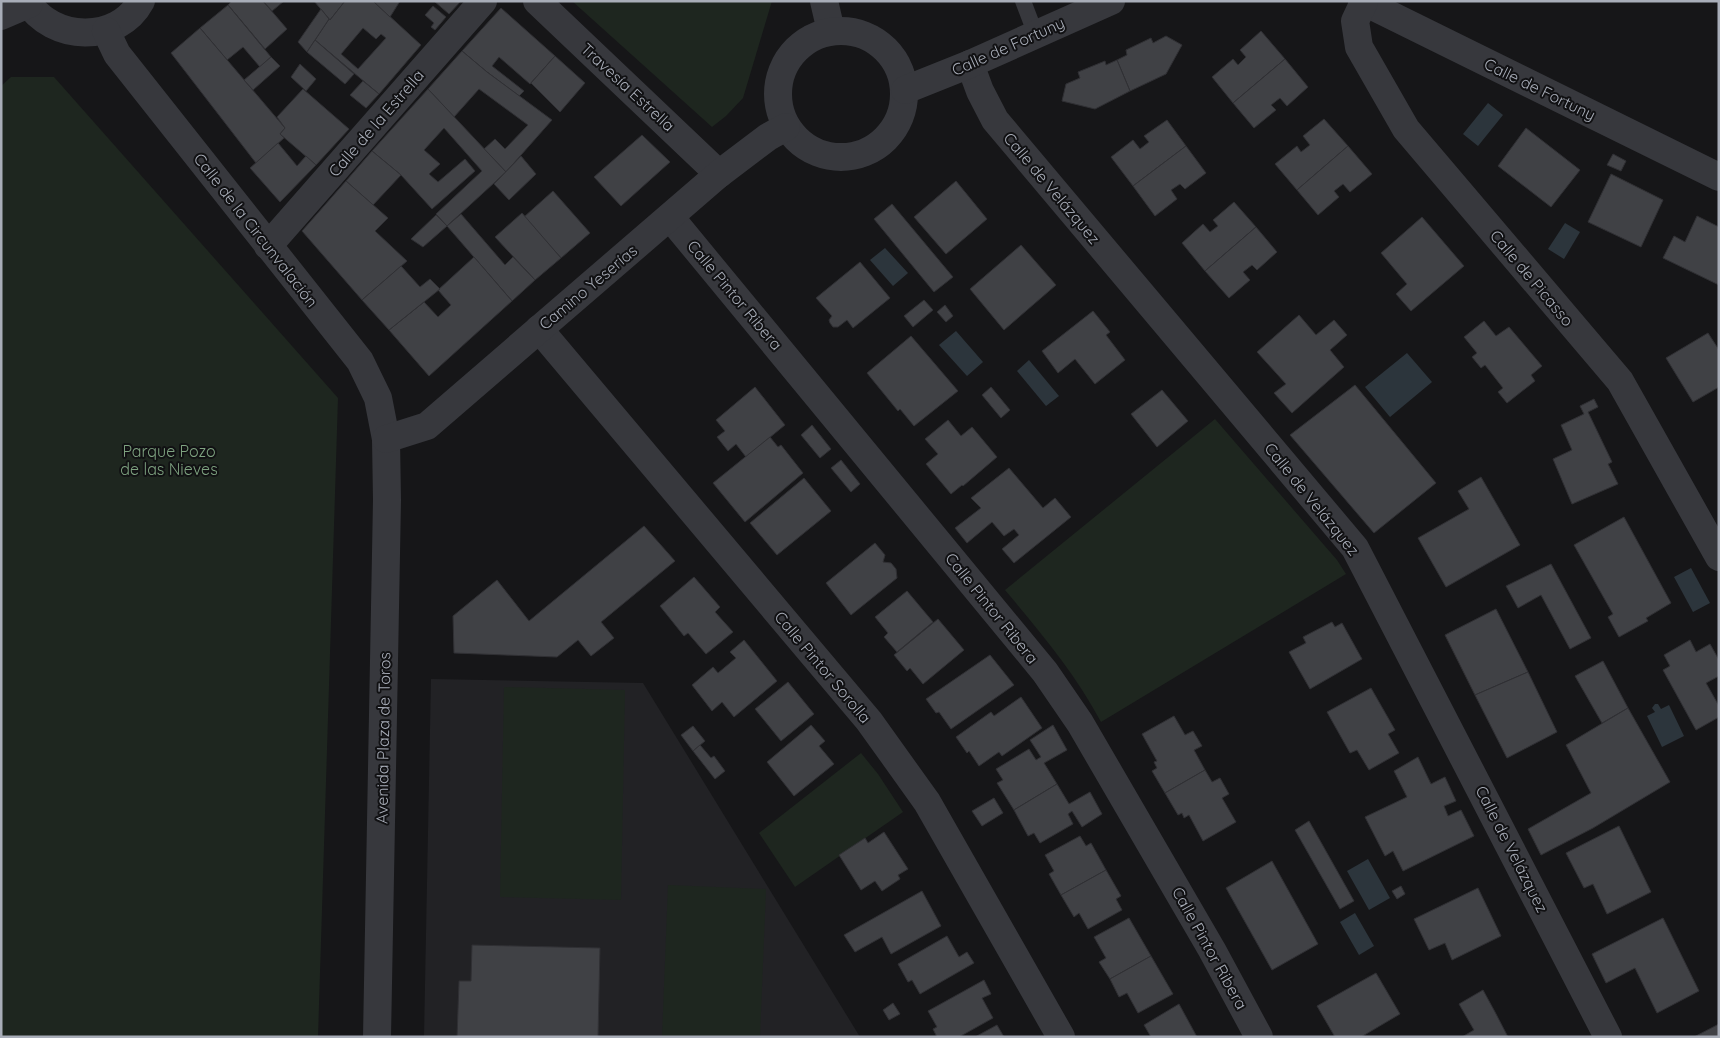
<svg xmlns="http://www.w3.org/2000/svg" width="1720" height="1038" font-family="Quicksand,sans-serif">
<rect width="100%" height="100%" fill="#161618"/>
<path fill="#222225" d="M431 679 643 683 860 1037H424Z"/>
<g fill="#1e261f">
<path d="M572 1H772L743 98 726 116 712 127Z"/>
<path d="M11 77H54L338 398 318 1037H1V86Z"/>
<path d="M1215 419 1337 560 1346 574 1101 722C1075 673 1040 632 1005 590Z"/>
<path d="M504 687 625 690 621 900 500 897Z"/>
<path d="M861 753 878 774 903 812 795 887 759 833Z"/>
<path d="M668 885 766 889 760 1037H662Z"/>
</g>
<g fill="#2c353c">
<path d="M1488 103 1503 115 1478 146 1463 134Z"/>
<path d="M1565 223 1580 232 1564 259 1548 249Z"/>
<path d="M885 248 908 273 893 286 870 260Z"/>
<path d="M956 331 983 362 967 376 939 345Z"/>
<path d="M1407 353 1432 382 1390 417 1365 387Z"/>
<path d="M1029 360 1059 396 1046 406 1017 371Z"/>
<path d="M1691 568 1710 603 1693 612 1674 577Z"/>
<path d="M1655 704H1658L1661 709 1669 705 1684 736 1662 747 1647 716 1655 712 1652 708Z"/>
<path d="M1368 859 1390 898 1369 910 1347 871Z"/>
<path d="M1355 913 1374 946 1359 955 1340 922Z"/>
</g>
<g fill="#404145" stroke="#303034" fill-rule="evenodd">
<path d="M232 1H263L287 29 265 49 228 5Z"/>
<path d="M263 1H284L272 11Z"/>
<path d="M314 1H345L330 20Z"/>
<path d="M345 1H373L421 45 379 94 315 40 329 19 330 20ZM363 28 376 39 381 34 386 38 358 69 341 54Z"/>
<path d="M373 1H400L390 17Z"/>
<path d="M434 1H461L449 14Z"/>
<path d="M228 5 271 57 260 67 243 47 227 60 200 28Z"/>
<path d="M433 6 446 17 435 30 431 27 434 23 425 15Z"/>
<path d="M501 8 555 56 530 84 499 57 492 66 524 91 519 96 487 72 462 51Z"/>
<path d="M321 9 329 19 307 52 298 42Z"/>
<path d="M200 28 285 128 280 134 284 138 256 163 171 53Z"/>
<path d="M1261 31 1285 59 1233 103 1212 77 1233 59 1238 65 1246 57 1240 50Z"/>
<path d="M1166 36 1182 45 1166 74 1130 91 1117 60 1127 55 1126 50 1151 38 1153 43Z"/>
<path d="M315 40 354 74 345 84 307 52Z"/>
<path d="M462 51 487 72 552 120 506 172 484 149 495 139 505 149 528 125 479 89 454 117 428 89Z"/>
<path d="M555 56 585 83 560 112 531 83Z"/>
<path d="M271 57 280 66 253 90 244 80Z"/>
<path d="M1285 59 1308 87 1287 106 1280 98 1271 105 1276 110 1254 128 1233 103Z"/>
<path d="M1117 60 1130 91 1095 109 1062 101 1066 84 1080 78 1078 72 1105 61 1106 65Z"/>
<path d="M300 64 316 79 306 91 291 77Z"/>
<path d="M363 81 379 94 366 108 350 95Z"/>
<path d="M303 89 349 129 316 165 280 134 285 128 277 117Z"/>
<path d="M428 89 506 172 447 226 436 214 482 171 444 128 424 150 440 164 429 174 438 182 465 159 475 171 432 209 401 175 372 151Z"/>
<path d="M1324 119 1348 146 1297 190 1275 164 1297 146 1301 152 1310 145 1303 136Z"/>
<path d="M1167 120 1186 146 1133 186 1111 157 1133 140 1140 149 1149 142 1144 136Z"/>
<path d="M1526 128 1580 170 1551 207 1498 166Z"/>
<path d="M642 135 670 162 621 206 594 177Z"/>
<path d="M278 143 297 166 306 156 316 165 280 202 250 168Z"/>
<path d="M1186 146 1206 173 1185 189 1180 184 1171 190 1177 199 1155 216 1133 186Z"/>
<path d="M1348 146 1372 174 1350 192 1343 184 1334 191 1339 197 1318 215 1297 190Z"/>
<path d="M372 151 401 175 373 205 346 181Z"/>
<path d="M1613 154 1626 161 1621 171 1607 165Z"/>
<path d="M521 156 536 174 509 200 494 184Z"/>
<path d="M1611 174 1663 200 1641 247 1588 222Z"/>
<path d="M346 181 388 218 375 231 407 261 362 300 302 231Z"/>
<path d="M956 181 987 219 946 254 914 217Z"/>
<path d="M553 191 590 233 561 258 524 217Z"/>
<path d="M1234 202 1256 227 1205 271 1182 243 1203 224 1210 232 1218 226 1213 220Z"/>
<path d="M892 204 953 277 934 292 874 219Z"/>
<path d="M522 213 561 258 535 280 495 237Z"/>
<path d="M461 214 505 265 513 257 535 280 512 301 447 226Z"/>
<path d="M436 215 447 226 423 247 411 239Z"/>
<path d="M1697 216 1719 227V285L1663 258 1674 236 1685 242Z"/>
<path d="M1422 217 1464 266 1411 311 1396 294 1407 284 1381 253Z"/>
<path d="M1256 227 1277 252 1257 270 1252 265 1243 272 1250 280 1229 298 1205 271Z"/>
<path d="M1021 245 1056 285 1004 330 970 289Z"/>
<path d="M474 257 512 301 429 376 389 330 424 302 438 317 451 305 438 290Z"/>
<path d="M860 262 890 298 853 328 847 320 838 327H833L830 323 829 320 832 316 816 298Z"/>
<path d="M401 266 420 287 430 279 440 289 389 330 362 300Z"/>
<path d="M924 300 933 310 913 327 904 316Z"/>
<path d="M945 305 953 316 946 322 937 312Z"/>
<path d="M1093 311 1110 332 1106 335 1125 360 1095 384 1075 359 1058 373 1042 351Z"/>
<path d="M1299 315 1316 335 1334 320 1347 335 1330 350 1344 367 1292 413 1274 393 1286 384 1257 352Z"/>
<path d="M1484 321 1496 336 1509 327 1542 366 1531 375 1535 381 1507 403 1498 392 1503 388 1485 365 1481 368 1472 357 1477 353 1464 337Z"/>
<path d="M1708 333 1719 350V387L1693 402 1666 358Z"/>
<path d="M911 336 958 391 914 426 900 409 898 411 867 373Z"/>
<path d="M1355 385 1436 483 1374 533 1290 435Z"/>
<path d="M755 387 785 425 746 457 736 444 728 451 717 437 725 431 716 420Z"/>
<path d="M991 387 1010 410 1001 418 982 395Z"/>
<path d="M1162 390 1188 421 1157 447 1131 414Z"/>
<path d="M1594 399 1598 407 1588 412 1612 462 1608 464 1618 484 1572 504 1553 459 1572 450 1561 425 1584 414 1580 406Z"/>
<path d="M948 420 961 436 972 427 997 457 963 486 962 485 951 494 926 464 938 454 925 439Z"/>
<path d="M812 425 831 449 820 458 801 435Z"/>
<path d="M770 437 778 447 781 445 803 473 745 522 713 483Z"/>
<path d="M841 460 860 484 851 492 831 468Z"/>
<path d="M1009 468 1043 508 1055 498 1071 517 1014 563 1002 549 1019 535 1014 529 1004 536 992 522 967 543 955 528 981 508 971 498Z"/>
<path d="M1481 477 1520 545 1446 587 1418 538 1469 509 1458 491Z"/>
<path d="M804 478 831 511 777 555 750 523Z"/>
<path d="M1624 517 1671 603 1646 618 1648 621 1619 637 1608 617 1613 614 1574 545Z"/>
<path d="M644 526 675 561 601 622 614 638 591 656 578 640 557 657 454 653 453 616 497 580 529 621Z"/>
<path d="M875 543 885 555 883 562 891 563 896 569 897 578 851 615 826 583Z"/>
<path d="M1551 564 1591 638 1570 649 1541 595 1518 608 1506 586Z"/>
<path d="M694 577 720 607 715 612 733 632 706 654 688 633 684 636 660 606Z"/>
<path d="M907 591 933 622 897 652 884 637 888 633 875 617Z"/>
<path d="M1496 609 1528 672 1475 695 1445 635Z"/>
<path d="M938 619 964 650 923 684 910 668 907 671 894 655Z"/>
<path d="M1332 622 1335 627 1342 623 1362 659 1310 689 1289 652 1306 643 1303 637Z"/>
<path d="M744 640 777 681 734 717 722 702 712 711 692 685 713 667 718 673 736 658 730 652Z"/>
<path d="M1690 640 1696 652 1710 644 1719 660V676L1706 683 1719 706V717L1696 730 1663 670 1670 666 1664 655Z"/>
<path d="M990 655 1014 685 951 729 939 712 936 713 926 699Z"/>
<path d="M1603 661 1628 708 1602 723 1575 676Z"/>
<path d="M1528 672 1557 732 1507 758 1475 695Z"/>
<path d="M788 682 814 714 781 741 755 709Z"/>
<path d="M1371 688 1395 730 1388 734 1399 753 1369 770 1357 750 1350 753 1327 712Z"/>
<path d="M1021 697 1042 728 1002 756 999 752 979 766 969 751 967 753 956 737 991 712 994 716Z"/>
<path d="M1628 708 1670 782 1593 828 1541 855 1528 829 1591 793 1566 745Z"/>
<path d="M1174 716 1185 735 1193 731 1202 746 1194 750 1205 770 1165 793 1152 771 1157 768 1154 762 1157 761 1142 734Z"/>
<path d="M811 725 825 741 819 746 834 764 794 796 767 762Z"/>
<path d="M1053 725 1067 750 1044 763 1057 784 1014 810 997 783 1003 780 996 769 1029 749 1036 760 1041 757 1030 740Z"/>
<path d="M693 726 705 741 693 751 681 735Z"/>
<path d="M700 745 711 758 714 756 725 771 715 779 693 751Z"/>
<path d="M1418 757 1431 784 1445 777 1456 801 1444 806 1448 816 1461 810 1474 836 1403 871 1393 851 1385 856 1365 817 1407 797 1394 771Z"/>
<path d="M1205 770 1212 782 1220 778 1229 794 1222 798 1236 822 1203 841 1189 815 1184 818 1182 813 1178 815 1165 793Z"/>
<path d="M1057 784 1069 804 1090 792 1102 814 1082 827 1072 811 1068 814 1073 824 1040 843 1034 833 1028 836 1014 810Z"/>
<path d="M994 798 1003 813 982 826 972 811Z"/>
<path d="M1309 821 1354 901 1340 909 1295 830Z"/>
<path d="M1619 826 1651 892 1607 914 1593 884 1584 888 1566 853Z"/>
<path d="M884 832 908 869 898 875 900 879 882 891 875 881 861 890 839 855 865 838 868 843Z"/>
<path d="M1080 836 1086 846 1091 843 1106 870 1061 895 1049 874 1054 871 1045 855Z"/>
<path d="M1272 861 1318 944 1272 970 1226 888Z"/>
<path d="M1106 870 1121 896 1116 899 1122 910 1088 929 1079 913 1074 917 1061 895Z"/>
<path d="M1401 886 1405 894 1397 899 1392 891Z"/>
<path d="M1478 888 1501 936 1452 960 1445 943 1429 950 1414 919Z"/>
<path d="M922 891 941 926 891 954 882 937 855 952 844 935Z"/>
<path d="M1129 918 1151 956 1110 979 1099 962 1106 958 1094 937Z"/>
<path d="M1663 918 1699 991 1657 1013 1635 968 1606 983 1592 954Z"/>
<path d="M947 936 959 957 967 952 974 963 920 994 912 980 908 982 898 964Z"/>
<path d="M472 945 600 948 598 1037H457L459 981H471Z"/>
<path d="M1151 956 1173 994 1138 1013 1127 993 1119 997 1110 979Z"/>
<path d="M1376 973 1400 1014 1361 1037H1335L1317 1006Z"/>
<path d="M984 980 991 994 982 998 993 1018 959 1037H937L933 1029 937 1027 928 1011Z"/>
<path d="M1483 990 1495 1012 1508 1037H1462L1474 1030 1459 1004Z"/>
<path d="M893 1003 900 1014 889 1020 883 1010Z"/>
<path d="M1179 1004 1197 1037H1151L1144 1025Z"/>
<path d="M1719 1024V1037H1694Z"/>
<path d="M997 1025 1004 1037H975Z"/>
</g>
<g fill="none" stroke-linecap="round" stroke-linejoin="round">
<path stroke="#37383d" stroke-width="16" d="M1023 1 1036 35"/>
<g stroke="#37383d" stroke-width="28">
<path d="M27 1C52 42 118 44 141 1"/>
<path d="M537 1 719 174"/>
<path d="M824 1 831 31"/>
<path d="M1362 1 1719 177"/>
<path d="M1364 2 1355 21 1359 47 1406 129 1620 381 1719 557"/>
<path d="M1 16 29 4"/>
<circle cx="841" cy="94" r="63"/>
<path d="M106 31 117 54 360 361 378 398 386 439 387 500 377 1037"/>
<path d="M970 64 980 91 995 120 1355 548 1608 1037"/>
<path d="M905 90 970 64 1111 1"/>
<path d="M670 217 1045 672 1080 723 1212 950 1259 1037"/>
<path d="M268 246 483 1"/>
<path d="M539 329 869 721 927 802 1061 1037"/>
<path d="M386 439 427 426 719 174 768 137 786 127"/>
</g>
</g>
<g text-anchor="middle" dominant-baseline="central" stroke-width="4" stroke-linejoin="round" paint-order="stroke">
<g font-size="16" fill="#a8adb8" stroke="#111113">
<text transform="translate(1008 46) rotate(-24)">Calle de Fortuny</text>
<text transform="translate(628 87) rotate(43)">Travesía Estrella</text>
<text transform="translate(1540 89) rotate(26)">Calle de Fortuny</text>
<text transform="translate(376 123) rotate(-49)">Calle de la Estrella</text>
<text transform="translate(1052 188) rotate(50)">Calle de Velázquez</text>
<text transform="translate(256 230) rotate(52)">Calle de la Circunvalación</text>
<text transform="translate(1532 278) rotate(50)">Calle de Picasso</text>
<text transform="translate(588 287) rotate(-40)">Camino Yeserías</text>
<text transform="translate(735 295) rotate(50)">Calle Pintor Ribera</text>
<text transform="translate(1312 499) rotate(51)">Calle de Velázquez</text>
<text transform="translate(992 608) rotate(51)">Calle Pintor Ribera</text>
<text transform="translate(823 667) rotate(50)">Calle Pintor Sorolla</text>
<text transform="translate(383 738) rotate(-89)">Avenida Plaza de Toros</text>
<text transform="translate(1512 849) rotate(63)">Calle de Velázquez</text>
<text transform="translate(1210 948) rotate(61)">Calle Pintor Ribera</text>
</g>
<g font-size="16" fill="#7fa381" stroke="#111113">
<text x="169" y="451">Parque Pozo<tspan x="169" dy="18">de las Nieves</tspan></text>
</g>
</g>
<rect width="1720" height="1038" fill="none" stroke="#a8adb8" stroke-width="5"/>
</svg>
